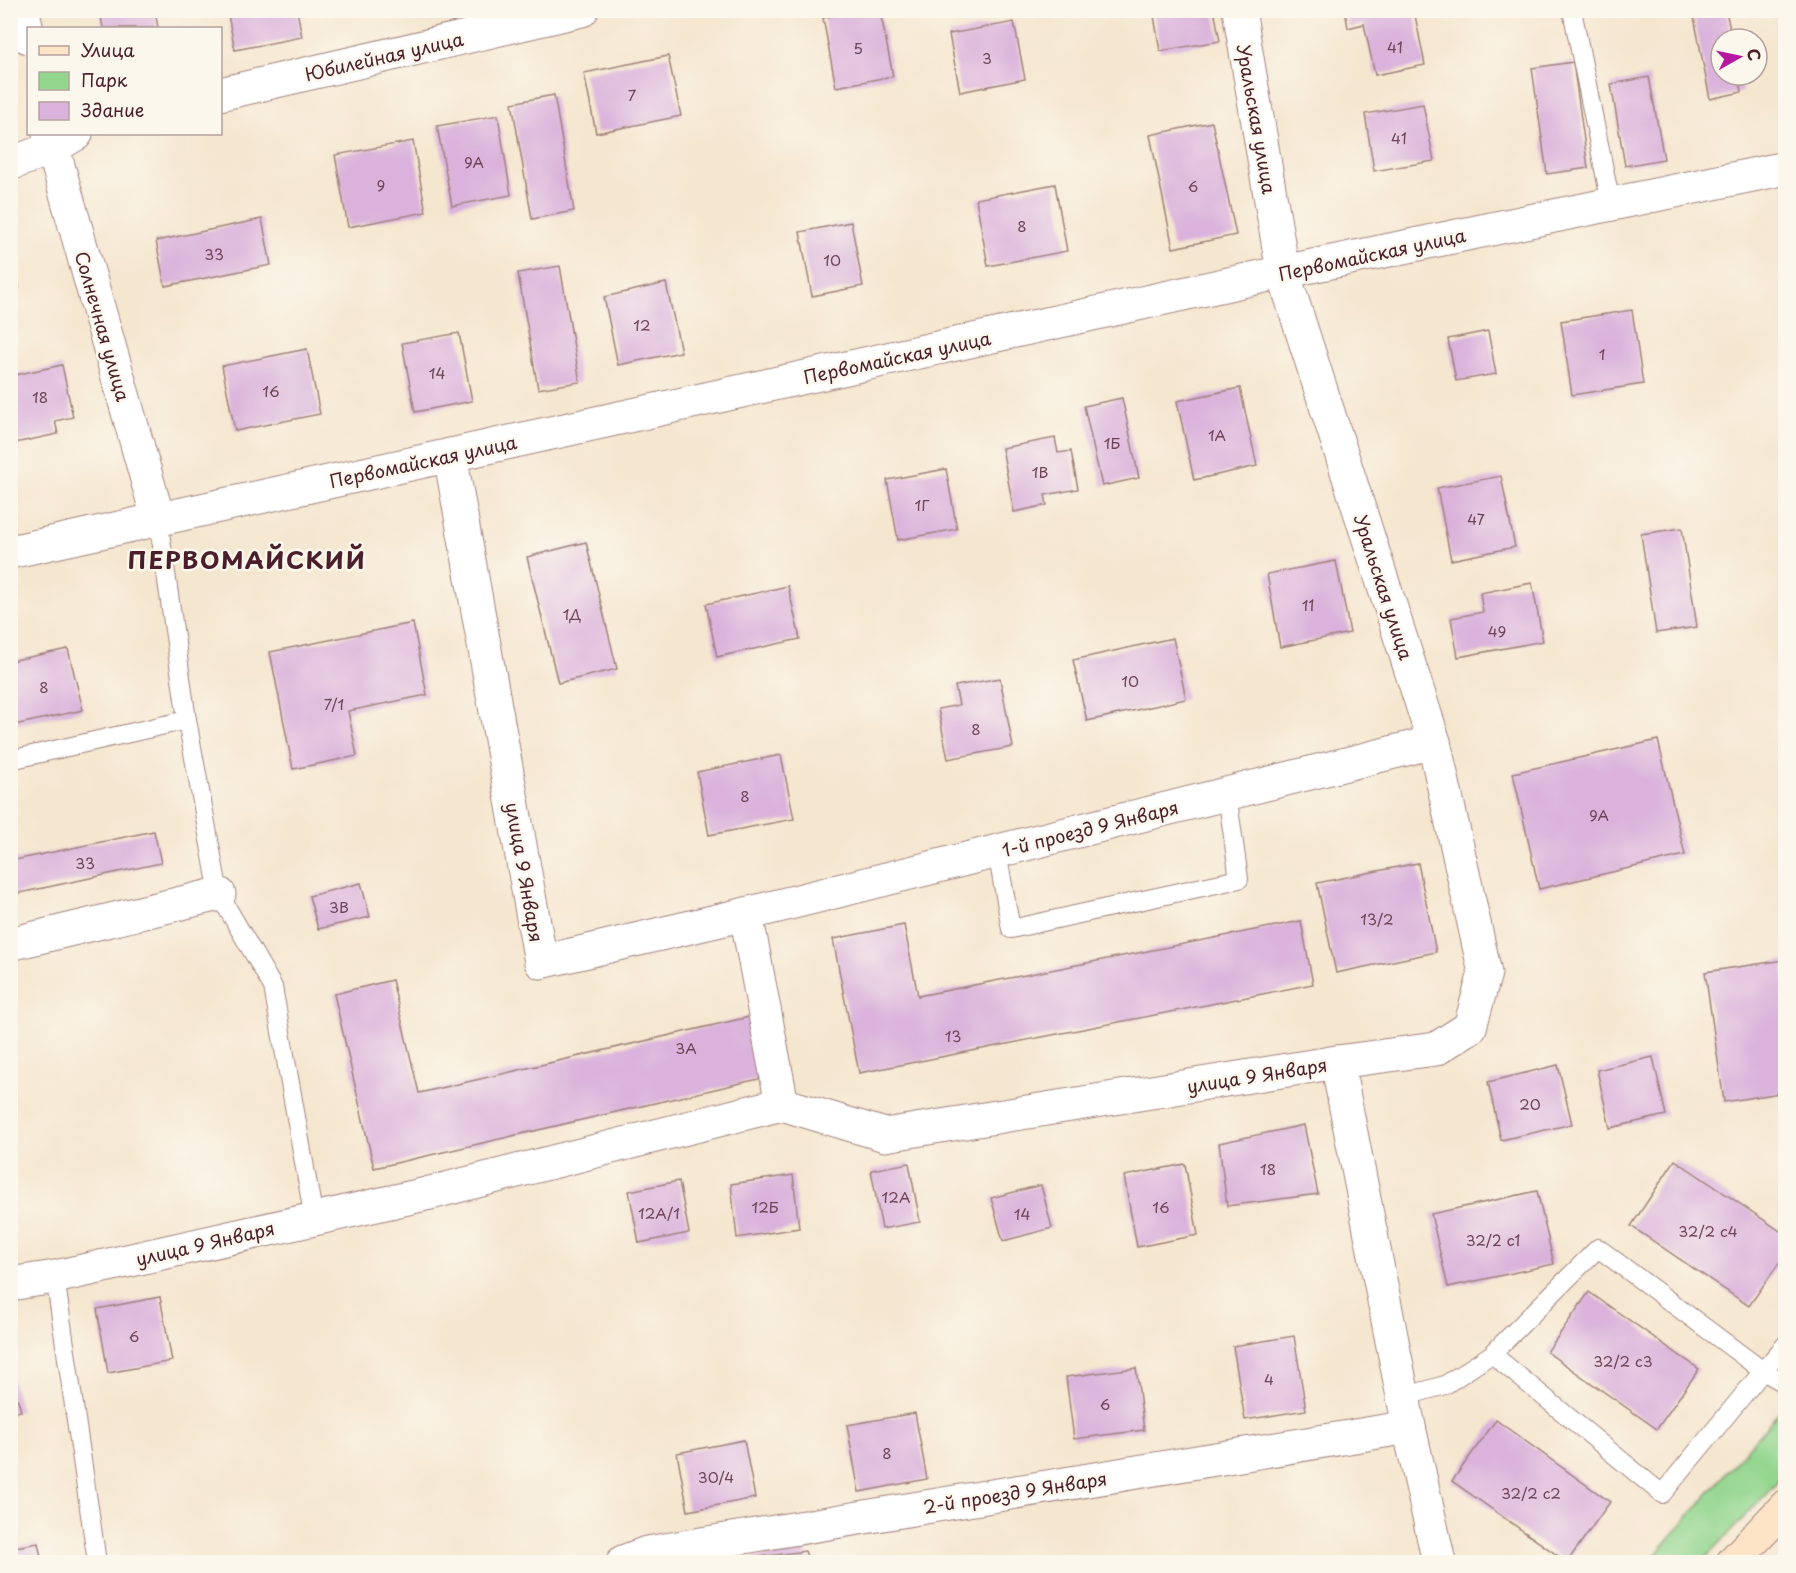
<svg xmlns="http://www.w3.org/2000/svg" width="1796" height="1573" font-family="'Playpen Sans',sans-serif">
<rect width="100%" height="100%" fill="#fbf7ec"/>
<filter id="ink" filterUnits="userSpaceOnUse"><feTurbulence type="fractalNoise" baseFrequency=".0167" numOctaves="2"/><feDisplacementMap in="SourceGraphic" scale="12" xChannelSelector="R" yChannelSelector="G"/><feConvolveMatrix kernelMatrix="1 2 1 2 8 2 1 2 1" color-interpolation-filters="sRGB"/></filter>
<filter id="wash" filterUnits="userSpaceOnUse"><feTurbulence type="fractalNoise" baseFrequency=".008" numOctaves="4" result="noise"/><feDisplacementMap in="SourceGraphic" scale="24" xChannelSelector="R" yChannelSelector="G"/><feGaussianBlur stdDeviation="1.35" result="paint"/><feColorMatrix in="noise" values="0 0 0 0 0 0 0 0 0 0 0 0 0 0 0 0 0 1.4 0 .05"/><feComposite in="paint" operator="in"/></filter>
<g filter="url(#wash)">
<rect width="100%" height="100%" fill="#f5e6cf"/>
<path fill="#93d68e" stroke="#6e7a5c" stroke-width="1.5" d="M1785 1405V1474L1702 1562H1649Z"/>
<g id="blocks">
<g fill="#dab2db">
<path d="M100 10H155L158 28H103Z"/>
<path d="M227 10H297L302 37 235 50Z"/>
<path d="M860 10H880L893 76 836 87 823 18Z"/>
<path d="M1153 10H1214L1220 41 1160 51Z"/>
<path d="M1345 10H1414L1425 65 1375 75 1364 24 1348 28Z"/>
<path d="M1726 11 1732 39H1721V75H1739L1742 92 1710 99 1694 17Z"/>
<path d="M1014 22 1025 79 960 92 949 34Z"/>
<path d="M668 56 681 116 596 133 584 73Z"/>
<path d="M1573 62 1588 168 1547 174 1532 68Z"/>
<path d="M1649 77 1664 159 1625 166 1611 84Z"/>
<path d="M554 95 574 211 532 219 512 103Z"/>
<path d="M1423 104 1434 161 1374 171 1365 114Z"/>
<path d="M498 115 511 195 452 206 437 126Z"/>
<path d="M1212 122 1236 235 1173 248 1150 135Z"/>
<path d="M413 141 426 212 348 227 335 155Z"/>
<path d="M1055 184 1067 251 988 266 976 199Z"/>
<path d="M262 219 271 265 165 286 156 241Z"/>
<path d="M851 222 863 286 812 296 800 232Z"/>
<path d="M10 253 19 288 10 290Z"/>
<path d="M560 266 580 382 538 389 518 273Z"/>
<path d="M666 283 681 352 618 365 604 297Z"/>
<path d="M1632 310 1643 384 1572 395 1561 321Z"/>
<path d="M1488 331 1496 374 1456 381 1448 339Z"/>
<path d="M459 333 472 401 415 412 402 343Z"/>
<path d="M307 349 320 414 235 431 222 366Z"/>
<path d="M62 365 73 417 55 421 58 434 10 444V376Z"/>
<path d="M1240 388 1257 466 1194 480 1177 401Z"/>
<path d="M1122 398 1139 478 1102 486 1084 406Z"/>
<path d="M1055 438 1058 453 1071 451 1078 489 1045 495 1047 505 1014 512 1002 448Z"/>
<path d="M946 469 957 529 898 540 887 480Z"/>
<path d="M1501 476 1515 547 1451 560 1437 488Z"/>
<path d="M1682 528 1697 627 1656 633 1641 534Z"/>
<path d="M586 542 617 669 558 683 527 557Z"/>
<path d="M1336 561 1350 633 1280 647 1267 574Z"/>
<path d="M1532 583 1543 641 1458 657 1451 618 1483 612 1480 593Z"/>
<path d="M788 586 800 639 717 657 706 604Z"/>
<path d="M413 623 427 695 348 711 357 756 293 769 270 652Z"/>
<path d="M1173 638 1186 699 1087 721 1073 660Z"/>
<path d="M68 649 83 710 10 726V661Z"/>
<path d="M1000 678 1013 747 948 759 938 709 959 705 955 686Z"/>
<path d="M1658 740 1685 855 1539 889 1513 773Z"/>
<path d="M781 755 794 819 709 835 697 772Z"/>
<path d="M154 831 161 863 10 895V861Z"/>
<path d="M1418 863 1436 952 1336 973 1317 883Z"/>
<path d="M361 883 370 917 318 929 309 896Z"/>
<path d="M1301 921 1313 984 859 1073 833 939 904 925 918 996Z"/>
<path d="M1784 960 1786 1092 1724 1102 1705 972Z"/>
<path d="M392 980 419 1093 749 1017 763 1078 374 1168 334 994Z"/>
<path d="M1653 1057 1666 1115 1610 1128 1597 1070Z"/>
<path d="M1558 1065 1572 1124 1501 1140 1488 1082Z"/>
<path d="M1304 1125 1318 1194 1227 1206 1219 1143Z"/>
<path d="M1675 1160 1786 1235V1253L1749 1306 1631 1226Z"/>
<path d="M909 1163 920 1222 882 1229 871 1170Z"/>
<path d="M1185 1164 1198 1235 1137 1247 1124 1176Z"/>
<path d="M793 1175 799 1228 737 1238 731 1184Z"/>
<path d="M679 1181 689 1233 639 1243 629 1191Z"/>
<path d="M1041 1185 1052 1228 1003 1241 991 1198Z"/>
<path d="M1537 1191 1554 1264 1448 1287 1431 1214Z"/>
<path d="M1589 1292 1699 1369 1657 1429 1547 1352Z"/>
<path d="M160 1297 172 1361 108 1373 97 1309Z"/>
<path d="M1294 1336 1306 1410 1245 1420 1233 1346Z"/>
<path d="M1136 1368 1144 1430 1074 1439 1066 1377Z"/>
<path d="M10 1371 21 1411 10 1413Z"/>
<path d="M915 1413 927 1479 859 1492 847 1425Z"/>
<path d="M1496 1420 1610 1502 1567 1562 1452 1481Z"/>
<path d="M744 1440 755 1498 688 1511 677 1453Z"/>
<path d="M38 1543 42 1562H10V1548Z"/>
<path d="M805 1551 809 1562H753V1558Z"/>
</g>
</g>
</g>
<g filter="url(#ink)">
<use href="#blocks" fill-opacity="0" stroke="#a0827d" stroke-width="1.5"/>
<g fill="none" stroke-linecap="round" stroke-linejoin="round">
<defs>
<g id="lane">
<path d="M1572 10 1611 204"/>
<path d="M158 518 187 720"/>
<path d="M10 760 187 720 219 894 273 987 314 1219"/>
<path d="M997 852 1011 929 1239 879 1227 794"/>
<path d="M55 1277 97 1562"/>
<path d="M1492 1354 1598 1248 1763 1371 1786 1344"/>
<path d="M1403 1397 1445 1385 1492 1354 1662 1494 1763 1371 1786 1384"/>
</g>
<g id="street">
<path d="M23 10 28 37"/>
<path d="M1239 10 1283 272 1434 742 1485 973 1470 1027 1436 1049 1337 1062"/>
<path d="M220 94 582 10"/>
<path d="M49 134 158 518"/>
<path d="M10 164 52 148 76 134"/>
<path d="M10 552 1283 272 1786 168"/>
<path d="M746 914 1434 742"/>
<path d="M10 944 219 894"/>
<path d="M782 1104 885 1135 1337 1062 1409 1427 1439 1562"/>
<path d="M10 1284 55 1277 426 1194 782 1104 746 914 541 962 450 455"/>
<path d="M623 1562 647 1553 1409 1427"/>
</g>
<path id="secondary" d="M1733 1562 1786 1506"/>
</defs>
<use href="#lane" stroke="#a0827d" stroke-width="20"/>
<use href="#street" stroke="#a0827d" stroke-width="35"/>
<use href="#secondary" stroke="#a0827d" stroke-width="35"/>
<use href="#lane" stroke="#fff" stroke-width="18"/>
<use href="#street" stroke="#fff" stroke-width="33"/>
<use href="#secondary" stroke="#fee4c6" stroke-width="33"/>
</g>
</g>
<g text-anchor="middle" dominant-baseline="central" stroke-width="5" stroke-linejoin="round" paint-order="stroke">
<g font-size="15" fill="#6e4457">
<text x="1395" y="46">41</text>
<text x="858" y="47">5</text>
<text x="987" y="57">3</text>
<text x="632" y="94">7</text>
<text x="1399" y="137">41</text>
<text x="474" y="161">9А</text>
<text x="381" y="184">9</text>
<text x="1193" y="185">6</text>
<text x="1022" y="225">8</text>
<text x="214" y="253">33</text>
<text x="832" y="259">10</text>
<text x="642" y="324">12</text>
<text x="1602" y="353">1</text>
<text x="437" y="372">14</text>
<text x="271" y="390">16</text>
<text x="40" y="396">18</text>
<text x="1217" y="434">1А</text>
<text x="1112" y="442">1Б</text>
<text x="1040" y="471">1В</text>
<text x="922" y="504">1Г</text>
<text x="1476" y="518">47</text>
<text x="1308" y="604">11</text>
<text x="572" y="613">1Д</text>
<text x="1497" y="630">49</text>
<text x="1130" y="680">10</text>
<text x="44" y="686">8</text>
<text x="334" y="703">7/1</text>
<text x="976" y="728">8</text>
<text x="745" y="795">8</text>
<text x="1599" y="814">9А</text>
<text x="85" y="862">33</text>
<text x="339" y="906">3В</text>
<text x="1377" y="918">13/2</text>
<text x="953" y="1035">13</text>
<text x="686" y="1047">3А</text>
<text x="1530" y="1103">20</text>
<text x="1268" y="1168">18</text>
<text x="896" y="1196">12А</text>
<text x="765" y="1206">12Б</text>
<text x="1161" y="1206">16</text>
<text x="659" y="1212">12А/1</text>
<text x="1022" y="1213">14</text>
<text x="1708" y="1230">32/2 с4</text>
<text x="1493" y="1239">32/2 c1</text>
<text x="134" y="1335">6</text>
<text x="1623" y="1360">32/2 с3</text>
<text x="1269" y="1378">4</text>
<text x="1105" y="1403">6</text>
<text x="887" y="1452">8</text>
<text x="716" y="1476">30/4</text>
<text x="1531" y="1492">32/2 с2</text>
</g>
<g font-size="18" fill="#4a1f2b" stroke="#fbf7ec">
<text transform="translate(384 56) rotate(-13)">Юбилейная улица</text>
<text transform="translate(1257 119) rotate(80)">Уральская улица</text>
<text transform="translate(1372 254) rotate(-12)">Первомайская улица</text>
<text transform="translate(103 326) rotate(74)">Солнечная улица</text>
<text transform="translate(897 357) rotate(-12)">Первомайская улица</text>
<text transform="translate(423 461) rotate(-12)">Первомайская улица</text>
<text transform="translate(1384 587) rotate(72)">Уральская улица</text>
<text transform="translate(1090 828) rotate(-14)">1-й проезд 9 Января</text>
<text transform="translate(525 872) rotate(80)">улица 9 Января</text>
<text transform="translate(1257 1075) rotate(-9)">улица 9 Января</text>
<text transform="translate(205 1243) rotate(-13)">улица 9 Января</text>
<text transform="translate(1015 1492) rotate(-9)">2-й проезд 9 Января</text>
</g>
<g font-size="24" font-weight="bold" letter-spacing="1.5" fill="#4a1f2b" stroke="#fbf7ec">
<text x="247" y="559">ПЕРВОМАЙСКИЙ</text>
</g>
</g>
<rect width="1796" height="1573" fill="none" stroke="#fbf7ec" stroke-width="36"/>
<rect x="27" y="27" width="195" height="108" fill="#fbf7ec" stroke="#b4a19f" stroke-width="1.5"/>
<rect x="39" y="46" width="30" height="9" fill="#fee4c6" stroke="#b4a19f" stroke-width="1.5"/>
<text x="81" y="57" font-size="18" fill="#4a1f2b">Улица</text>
<rect x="39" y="72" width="30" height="18" fill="#93d68e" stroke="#b4a19f" stroke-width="1.5"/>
<text x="81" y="87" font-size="18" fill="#4a1f2b">Парк</text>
<rect x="39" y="102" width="30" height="18" fill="#dab2db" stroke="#b4a19f" stroke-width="1.5"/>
<text x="81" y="117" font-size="18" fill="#4a1f2b">Здание</text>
<g transform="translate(1739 57) rotate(81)"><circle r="28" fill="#fbf7ec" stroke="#b4a19f" stroke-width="1.5"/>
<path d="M0-4.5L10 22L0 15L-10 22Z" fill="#b5179e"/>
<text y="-9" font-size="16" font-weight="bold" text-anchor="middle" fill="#4a1f2b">С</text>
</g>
</svg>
